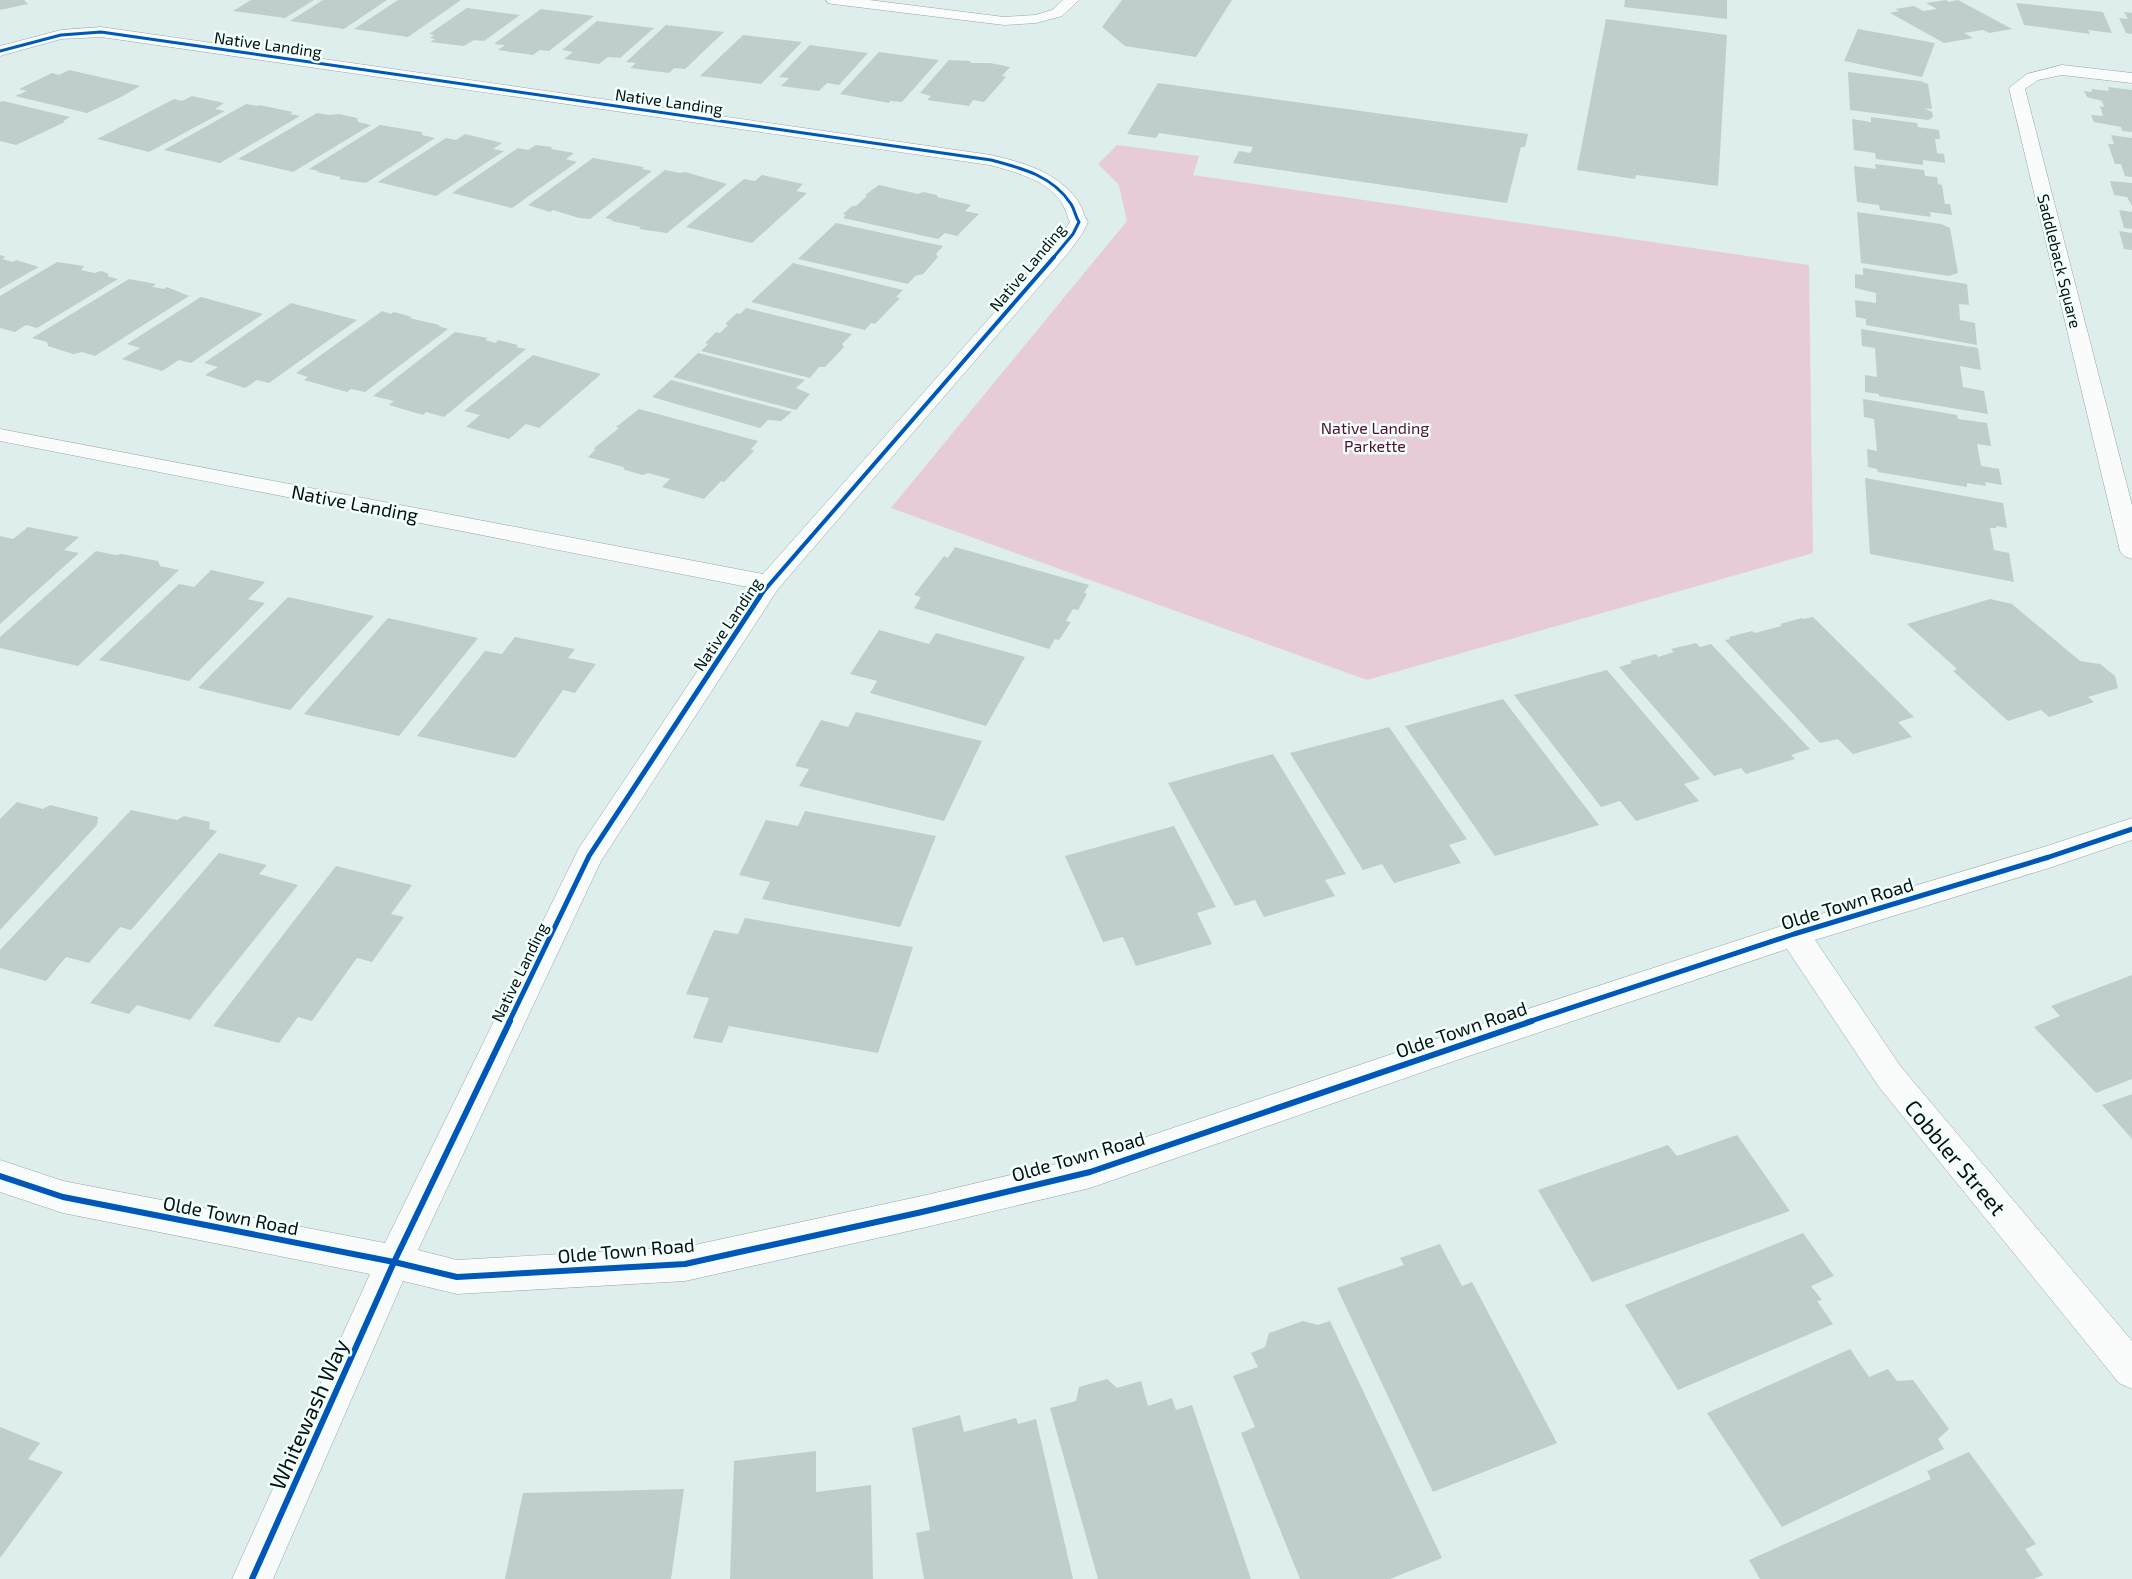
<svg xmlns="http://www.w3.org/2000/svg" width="2132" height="1579" font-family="'Exo 2',sans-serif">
<rect width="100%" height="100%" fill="#ddeeec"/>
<path fill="#e7ccd8" d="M1117 145 1199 156 1193 175 1809 265 1813 553 1367 680 891 508 1127 221 1119 185 1098 164Z"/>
<g fill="#bfcecc">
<path d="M0 0H24L28 4 0 10Z"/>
<path d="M251 0H314L285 18 233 11Z"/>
<path d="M323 0H387L344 29 290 21Z"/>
<path d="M398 0H461L408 37 354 29Z"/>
<path d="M1122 0H1232L1196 57 1125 46 1102 27Z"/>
<path d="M1625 0H1727V19L1624 7Z"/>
<path d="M1946 0 1949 2 1958 0 2012 29 1989 33 1983 30 1964 33 1973 38 1944 43 1890 13 1899 11 1895 9 1914 6 1923 11 1937 9 1926 3Z"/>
<path d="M2016 3 2103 12 2112 33 2088 30 2090 34 2024 25Z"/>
<path d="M467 8 520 15 484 41 474 40 464 46 430 42 435 39 430 38 434 35 429 34Z"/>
<path d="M541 9 594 16 549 51 540 50 533 55 498 50 505 45 494 44Z"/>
<path d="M2124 12 2132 13V34L2126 33 2119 18 2128 19Z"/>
<path d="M1606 19 1727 35 1718 186 1636 175 1635 179 1577 170Z"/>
<path d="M597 21 654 28 620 58 608 57 599 64 564 59 573 52 562 50Z"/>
<path d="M666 25 724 32 685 69 674 68 669 73 630 68 636 63 626 62Z"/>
<path d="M1858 29 1935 43 1922 77 1844 61Z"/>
<path d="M743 35 802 42 761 84 700 76Z"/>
<path d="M810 45 868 53 839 85 827 83 819 91 781 86 789 78 779 77Z"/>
<path d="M879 52 939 60 902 102 890 101 889 103 840 94Z"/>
<path d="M949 60 970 61 971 63H990L1010 67 1002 76 1006 77 984 102 973 100 969 106 927 100 931 96 920 93Z"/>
<path d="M69 70 140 86 121 97 87 113 15 96 27 91 19 89 52 73 59 75Z"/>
<path d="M1848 72 1920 81 1928 84 1932 109 1924 108 1932 112 1933 117 1928 120 1850 110Z"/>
<path d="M1158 83 1528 134 1525 147H1521L1507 203 1233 163 1239 151 1250 153 1253 147 1159 133 1156 138 1127 134Z"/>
<path d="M2108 87 2132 90V132L2122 131 2121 127 2094 122 2091 115 2103 116 2100 106 2104 107 2102 101 2087 97 2084 91 2092 92 2091 89 2109 91Z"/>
<path d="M192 96 224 103 215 109 225 111 149 152 97 139 174 99 182 101Z"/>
<path d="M3 101 70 117 63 121 65 122 16 145 0 141V102Z"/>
<path d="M246 104 257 106 259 105 293 112 290 114 300 116 220 163 164 150Z"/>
<path d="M317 113 329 115 339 114 357 118 358 122 371 125 293 172 238 159Z"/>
<path d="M1871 117 1917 123 1918 127 1939 130 1940 139H1935L1937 153 1944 154 1945 163 1923 160V165L1876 159 1875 153 1854 150 1852 119 1871 122Z"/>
<path d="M380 125 422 132V135L435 138 366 183 339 179 341 177 317 172 319 171 309 169Z"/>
<path d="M465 134 502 143 493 149 504 151 436 196 378 182 446 138 456 140Z"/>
<path d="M2111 135 2132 138V177L2125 176 2121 164H2115L2108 144H2114Z"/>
<path d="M536 145 552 147 551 149 574 153 566 159 577 162 512 208 452 193 518 148 528 150Z"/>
<path d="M593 158 644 167 642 169 652 171 590 219 579 218 553 210 550 212 528 205Z"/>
<path d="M1875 164 1924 170 1925 176 1937 177 1938 184 1942 185 1945 204H1950L1952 215 1930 212 1931 217 1880 210 1879 205 1857 202 1854 166 1876 169Z"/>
<path d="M665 170 680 173 685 172 727 184 667 233 639 229 641 227 611 221 613 220 605 218Z"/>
<path d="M762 175 803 184 796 191 807 193 752 243 686 227 744 179 755 181Z"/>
<path d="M2110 181 2132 183V206L2127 197 2114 195Z"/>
<path d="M879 185 918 194 923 192 937 195V197L971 205 965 211 979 214 957 236 945 233 938 239 843 218 846 215 843 214 852 206H856L867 196 865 195Z"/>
<path d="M2119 210 2132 212V229L2124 228Z"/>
<path d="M1857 212 1941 224 1950 228 1958 273 1949 276 1861 263Z"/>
<path d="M836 223 943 246 936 254 938 257 923 274 915 276 908 284 798 259Z"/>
<path d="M2119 231 2132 233V250L2124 249Z"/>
<path d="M0 255 6 257 2 259 13 262 16 260 39 267 0 289Z"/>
<path d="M57 262 84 266 81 270 95 273 101 271 109 274 107 276 118 279 37 328 26 325 15 332 0 328V296Z"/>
<path d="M793 263 903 290 896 297 900 298 875 324 871 323 865 330 751 302Z"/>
<path d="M1863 268 1967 284 1969 305 1959 304 1960 320 1975 323 1977 345 1866 325V319L1856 317 1855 300 1876 303V293L1855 288V274L1863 275Z"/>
<path d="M129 279 156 284 152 287 164 289 167 287 189 296 95 356 82 352 73 354 48 346 47 342 32 338Z"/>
<path d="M201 297 263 314 191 363 179 360 162 371 122 359 140 348 127 344Z"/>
<path d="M291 303 357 320 269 383 257 380 245 388 205 375 218 367 204 363Z"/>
<path d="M746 308 852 334 842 344 844 347 825 367H819L810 378 701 351 708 344 705 343 716 332 720 333 728 325 725 324 737 313 740 314Z"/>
<path d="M382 311 391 314 394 312 412 317 409 318 440 325 438 326 448 329 365 392 351 389 347 392 304 380 308 377 296 373Z"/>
<path d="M1861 329 1978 348 1981 370 1960 366 1963 387 1984 391 1988 414 1879 396V394L1865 392V375L1877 377 1875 348 1862 346Z"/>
<path d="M455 332 488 338 485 340 496 343 498 340 518 345 516 347 526 349 444 417 426 412 423 415 389 405 394 401 373 396Z"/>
<path d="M698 353 805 380 796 388 810 394 796 410 673 377Z"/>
<path d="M533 355 601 374 539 428 526 424 509 439 466 427 480 415 464 411Z"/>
<path d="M671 380 730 396 792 412 781 421 768 420 760 428 652 397Z"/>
<path d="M1863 399 1957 415 1958 419 1987 423 1991 446 1977 444 1981 466 1999 469 2002 485 1985 482 1986 486 1967 483V487L1878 472 1877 469 1868 467 1867 449 1877 451 1874 419 1864 417Z"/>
<path d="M639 409 758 441 751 449 754 451 724 482 721 481 704 499 662 487 670 479 648 473 643 475 625 470 623 467 588 457 596 449H593L619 428 616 427Z"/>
<path d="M1865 478 2003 503 2007 528 1996 526V528H1990L1994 550 2009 553 2014 582 1870 554Z"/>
<path d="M28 527 79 537 64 550 79 553 0 624V536L13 539Z"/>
<path d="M955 547 1089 585 1084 593 1087 594 1078 610 1073 609 1066 621 1071 622 1059 640 1055 639 1049 649 914 608 921 597 914 595 944 556 948 558Z"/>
<path d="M96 551 115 555 122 554 158 561 160 566 179 570 78 666 0 648V637Z"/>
<path d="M211 570 265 582 248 599 265 603 189 681 99 660 179 584 194 587Z"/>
<path d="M288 597 374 616 290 710 198 688Z"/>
<path d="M1990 599 2012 604 2080 661 2100 664 2115 676 2118 688 2088 697 2094 702 2049 717 2041 710 2008 721 1953 671 1957 669 1907 624Z"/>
<path d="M1813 617 1914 717 1898 722 1912 737 1853 754 1838 739 1820 743 1725 640 1730 639 1729 637 1752 631 1755 633 1782 626 1780 624 1802 618 1804 619Z"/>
<path d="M388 618 478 638 399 736 304 714Z"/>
<path d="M879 630 929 644 936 633 1025 657 986 726 870 693 877 681 850 674Z"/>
<path d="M515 637 575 649 568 658 596 664 575 693 563 690 515 758 417 736 485 651 502 654Z"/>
<path d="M1696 643 1700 647 1711 644 1810 749 1791 755 1795 759 1746 774 1741 768 1714 776 1619 667 1632 663 1630 661 1656 654 1658 657 1674 652 1671 649Z"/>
<path d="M1607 670 1700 779 1684 784 1699 801 1636 821 1620 801 1601 807 1514 695Z"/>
<path d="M1503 699 1599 825 1495 856 1405 726Z"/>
<path d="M856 712 982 741 944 821 799 786 809 769 795 766 821 720 848 727Z"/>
<path d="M1389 727 1467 839 1449 845 1461 863 1394 883 1382 864 1363 870 1290 753Z"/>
<path d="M1273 754 1346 874 1325 880 1335 896 1264 917 1255 900 1235 906 1168 783Z"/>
<path d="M17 802 43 809 50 805 98 817 97 825 0 930V819Z"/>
<path d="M131 810 177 820 184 816 210 822 209 829 217 831 131 930 120 927 89 963 66 957 46 981 0 968V950Z"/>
<path d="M805 811 936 836 900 927 762 899 770 882 739 875 766 820 798 826Z"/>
<path d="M1174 826 1216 907 1197 913 1212 944 1136 966 1123 937 1103 942 1065 856Z"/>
<path d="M219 853 267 865 259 874 298 885 190 1020 137 1005 129 1014 90 1003Z"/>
<path d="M336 866 412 885 391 914 404 917 372 962 357 958 312 1021 298 1017 279 1043 213 1026Z"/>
<path d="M745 918 913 947 878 1053 729 1026 722 1043 693 1038 709 998 686 994 714 930 738 934Z"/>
<path d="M2132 975V1079L2096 1093 2034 1027 2060 1016 2051 1006Z"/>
<path d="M2132 1094V1139L2102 1105Z"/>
<path d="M1737 1135 1790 1211 1592 1282 1538 1190 1668 1145 1677 1156Z"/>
<path d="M1803 1233 1834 1276 1811 1286 1822 1300 1817 1301 1833 1324 1678 1390 1625 1305Z"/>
<path d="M1440 1244 1462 1286 1472 1282 1557 1443 1433 1492 1337 1288 1404 1265 1400 1258Z"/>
<path d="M1303 1321 1318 1325 1330 1321 1442 1558 1390 1579H1300L1241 1433 1255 1427 1233 1376 1258 1367 1251 1353 1265 1347 1269 1333Z"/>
<path d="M1850 1349 1869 1377 1888 1369 1897 1381 1913 1380 1949 1429 1938 1439 1944 1449 1782 1527 1707 1413Z"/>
<path d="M1107 1379 1117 1388 1141 1381 1148 1406 1172 1398 1176 1410 1192 1405 1251 1579H1098L1050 1408 1076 1401 1079 1387Z"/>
<path d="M960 1415 964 1432 1016 1418 1018 1424 1036 1419 1073 1579H924L916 1533 930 1530 912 1428Z"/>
<path d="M0 1427 40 1443 28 1459 63 1472 0 1558Z"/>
<path d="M816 1451V1492L871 1485 873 1579H730L734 1461Z"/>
<path d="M1969 1452 2036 1544 2025 1549 2043 1575 2034 1579H1760L1749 1560 1931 1479 1927 1471Z"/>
<path d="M684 1489 671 1579H505L523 1493Z"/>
</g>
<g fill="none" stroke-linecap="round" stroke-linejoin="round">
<defs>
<path id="lane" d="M826 0H869L1004 17 1035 15 1052 10 1063 0H1079L1062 16 1036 23 1004 25 833 4 828 3Z"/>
<g id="street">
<path d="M101 27 991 155C1025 163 1057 172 1078 201 1083 208 1083 215 1088 222L1082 234 1069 252 778 589 601 861 418 1250 457 1260 685 1247 922 1196 1090 1156 1457 1032 1794 922 2047 846 2132 818V840L2049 868 1815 940 1901 1067 2132 1341V1389L2119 1383 1879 1087 1787 949 1457 1060 1090 1188 922 1228 685 1281 457 1294 403 1281 273 1579H232L370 1274 63 1213 0 1192V1160L63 1181 385 1243 579 848 753 588 0 441V429L763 574 1055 244 1070 222C1067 217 1067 212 1064 207 1052 181 1015 172 990 165L101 37 61 39 0 56V46L61 30Z"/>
<path d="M2062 65 2132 73V83L2062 75 2038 80 2025 89 2132 505V559L2124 556 2120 551 2009 88 2027 74Z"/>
</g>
</defs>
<use href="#lane" stroke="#98a5a3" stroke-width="1"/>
<use href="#street" stroke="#98a5a3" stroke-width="1"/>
<use href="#lane" fill="#fafcfc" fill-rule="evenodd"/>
<use href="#street" fill="#fafcfc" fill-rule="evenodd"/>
<defs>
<path id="cycleway-far3" d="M0 51 61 35 101 32 991 160C1022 168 1053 176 1071 204 1075 210 1075 216 1079 222L1073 234 1053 258"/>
<path id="cycleway-far2" d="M763 592 1054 257"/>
<g id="cycleway-far1">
<path d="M509 1022 589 856 764 590"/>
<path d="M1528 1022 1794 934 2049 857 2132 829"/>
</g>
<g id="cycleway">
<path d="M0 1176 63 1197 394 1262 457 1277 685 1264 922 1212 1090 1172 1532 1021"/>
<path d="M252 1579 394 1262 510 1021"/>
</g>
</defs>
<use href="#cycleway-far3" stroke="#f1fffd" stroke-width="5"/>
<use href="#cycleway-far2" stroke="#f1fffd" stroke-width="6"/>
<use href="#cycleway-far1" stroke="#f1fffd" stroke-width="8"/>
<use href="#cycleway" stroke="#f1fffd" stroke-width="9"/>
<use href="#cycleway-far3" stroke="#0057b8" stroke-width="3"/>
<use href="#cycleway-far2" stroke="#0057b8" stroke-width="4"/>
<use href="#cycleway-far1" stroke="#0057b8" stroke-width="5"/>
<use href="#cycleway" stroke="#0057b8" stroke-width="6"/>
</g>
<g text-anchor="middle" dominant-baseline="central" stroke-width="5" stroke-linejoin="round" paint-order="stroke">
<g font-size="16" fill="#05100f" stroke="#f1fffd">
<text transform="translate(268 44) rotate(8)">Native Landing</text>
<text transform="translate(669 101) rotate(8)">Native Landing</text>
<text transform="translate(2060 261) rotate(76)">Saddleback Square</text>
<text transform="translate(1027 267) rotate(-50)">Native Landing</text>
<text transform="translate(727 624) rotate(-56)">Native Landing</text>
<text transform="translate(519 972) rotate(-64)">Native Landing</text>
</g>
<g font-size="16" fill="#550b31" stroke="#f1fffd">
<text x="1375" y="427">Native Landing<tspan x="1375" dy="18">Parkette</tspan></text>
</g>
<g font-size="19" fill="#05100f" stroke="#f1fffd">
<text transform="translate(355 503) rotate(11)">Native Landing</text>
<text transform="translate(1847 903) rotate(-17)">Olde Town Road</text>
<text transform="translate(1461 1029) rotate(-19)">Olde Town Road</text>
<text transform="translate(1078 1156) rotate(-16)">Olde Town Road</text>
<text transform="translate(231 1215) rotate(11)">Olde Town Road</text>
<text transform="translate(626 1250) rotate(-5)">Olde Town Road</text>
</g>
<g font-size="22" fill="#05100f" stroke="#f1fffd">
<text transform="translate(1956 1157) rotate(50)">Cobbler Street</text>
<text transform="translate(308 1414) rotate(-66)">Whitewash Way</text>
</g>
</g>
</svg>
